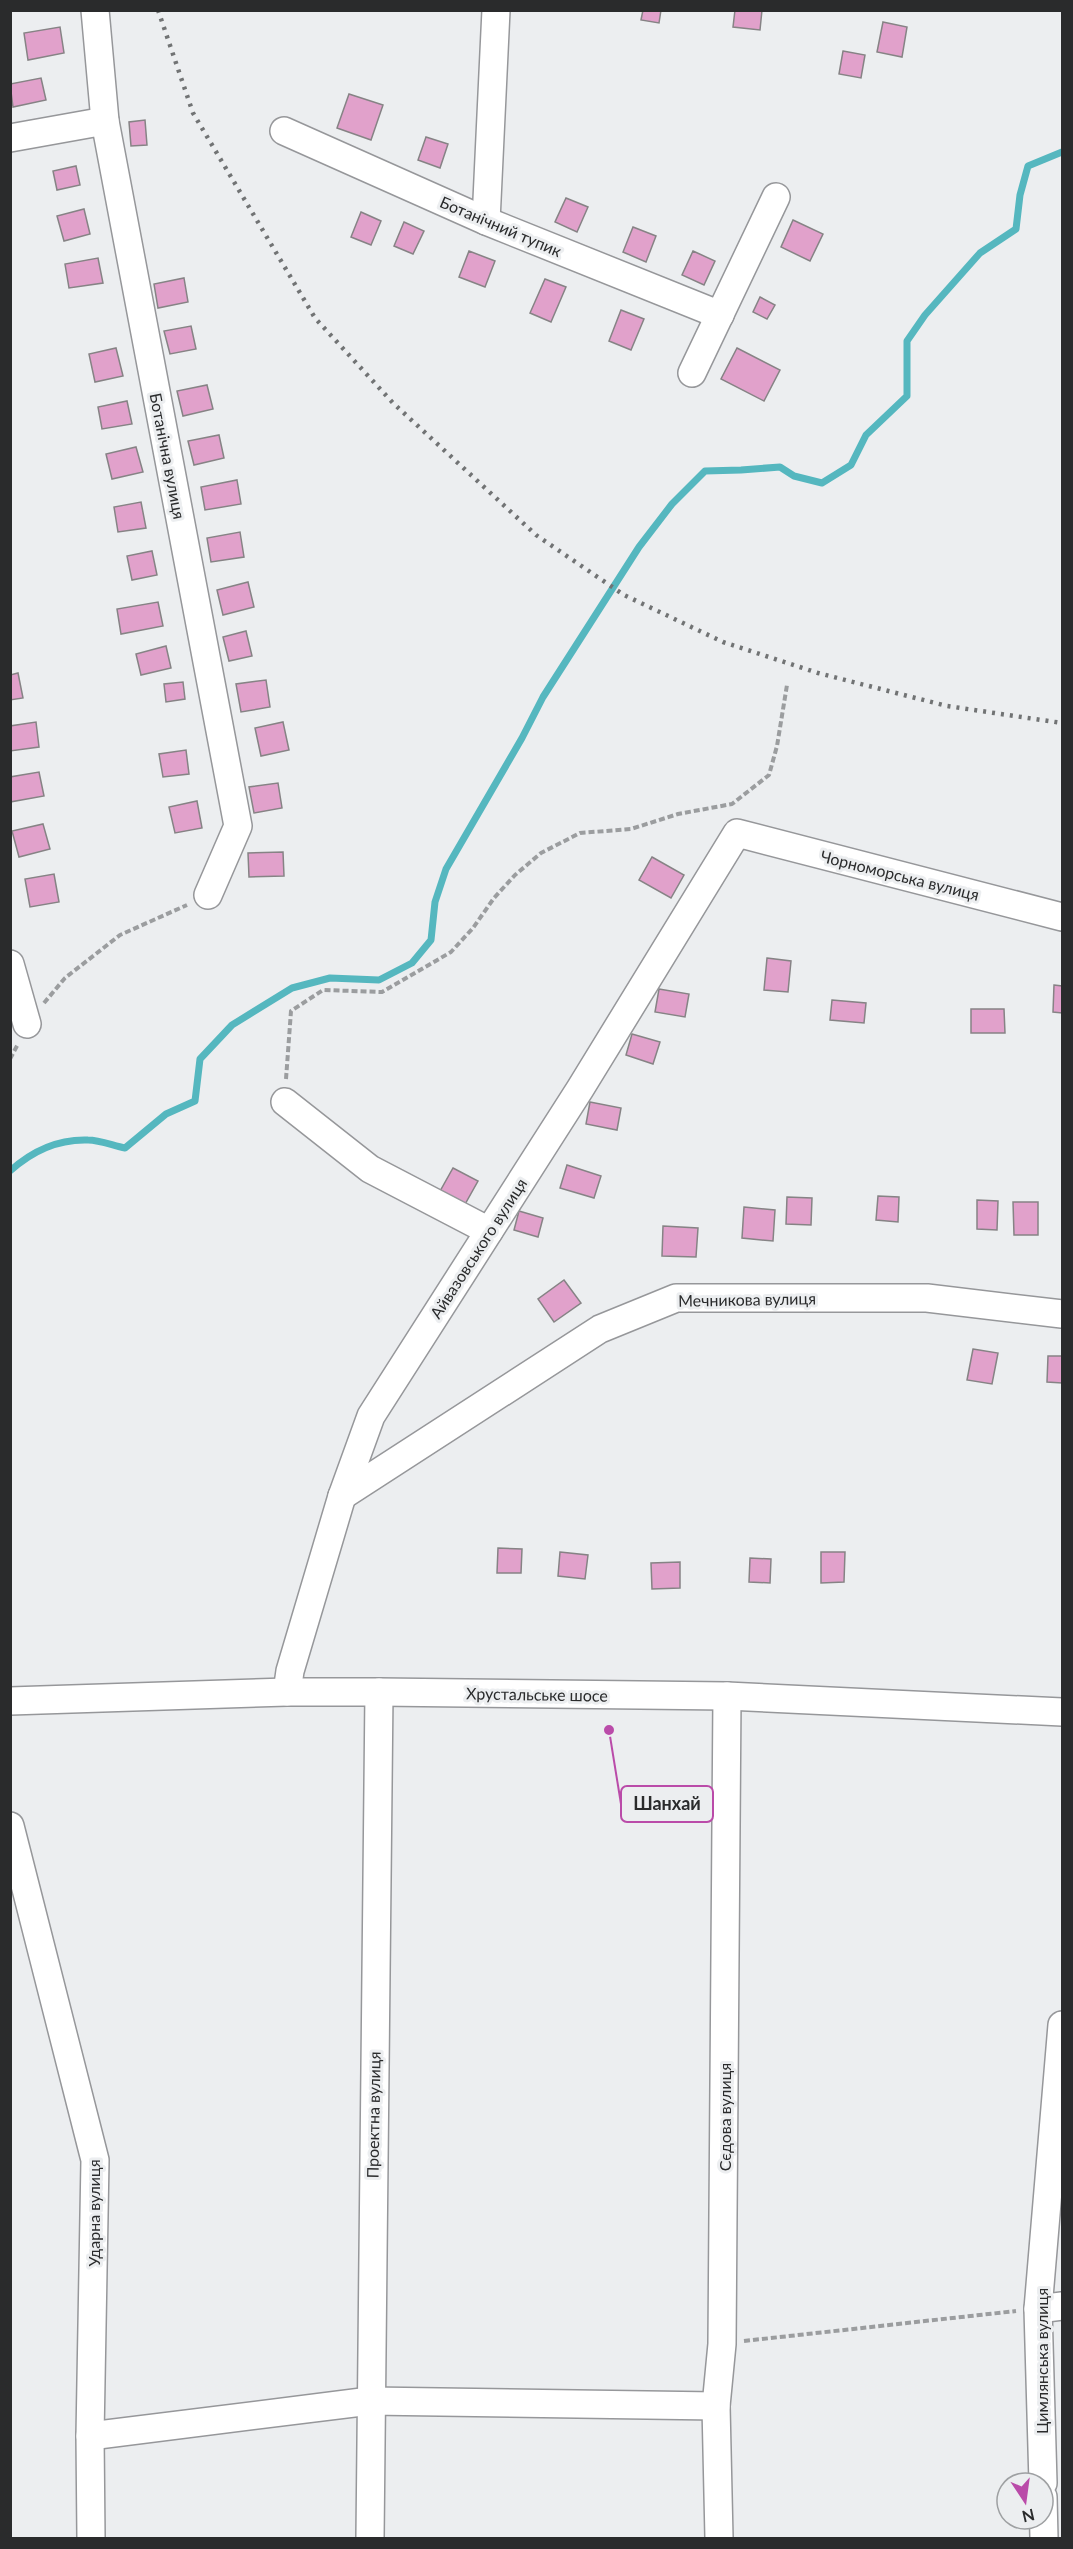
<svg xmlns="http://www.w3.org/2000/svg" width="1073" height="2549" font-family="Lato,sans-serif">
<rect width="100%" height="100%" fill="#eceef0"/>
<g fill="none" stroke-linecap="round" stroke-linejoin="round">
<path stroke="#55b7bf" stroke-width="7" d="M10 1171C32 1151 59 1139 88 1140 100 1140 114 1146 125 1148L166 1114 195 1101 200 1059 232 1025 292 988 330 978 379 980 412 963 431 940 435 902 446 869 522 738 543 697 639 547 672 504 705 471 741 470 780 467 794 476 822 483 851 465 866 435 907 396V341L925 315 980 253 1016 229 1020 195 1028 166 1062 152"/>
</g>
<g fill="#e1a1cb" stroke="#868385" stroke-width="1.5">
<path d="M643 10H661L659 23 641 20Z"/>
<path d="M735 10H762L760 30 733 27Z"/>
<path d="M883 22 907 27 902 57 877 52Z"/>
<path d="M60 27 64 53 28 60 24 33Z"/>
<path d="M843 51 865 55 861 78 839 74Z"/>
<path d="M41 78 46 100 13 107 10 84Z"/>
<path d="M349 94 383 105 371 140 337 128Z"/>
<path d="M145 120 147 145 131 146 129 122Z"/>
<path d="M426 137 448 144 440 168 418 160Z"/>
<path d="M76 166 80 185 57 190 53 171Z"/>
<path d="M566 198 588 207 577 232 555 222Z"/>
<path d="M84 209 90 234 64 241 57 216Z"/>
<path d="M361 212 381 221 371 245 351 237Z"/>
<path d="M793 220 823 234 810 261 781 247Z"/>
<path d="M404 222 424 231 413 254 394 246Z"/>
<path d="M633 227 656 236 646 262 623 252Z"/>
<path d="M469 251 495 261 485 287 459 277Z"/>
<path d="M693 251 715 261 704 285 682 275Z"/>
<path d="M98 258 103 283 69 288 65 264Z"/>
<path d="M184 278 188 302 158 308 154 284Z"/>
<path d="M545 279 566 287 551 322 530 313Z"/>
<path d="M760 297 775 305 767 319 753 312Z"/>
<path d="M621 310 644 319 631 350 609 341Z"/>
<path d="M191 326 196 349 170 354 164 331Z"/>
<path d="M116 348 123 376 95 382 89 354Z"/>
<path d="M737 348 780 370 764 401 721 379Z"/>
<path d="M207 385 213 409 183 416 177 391Z"/>
<path d="M127 401 132 424 102 429 98 407Z"/>
<path d="M219 435 224 458 194 465 188 441Z"/>
<path d="M136 447 143 472 112 479 106 454Z"/>
<path d="M237 480 241 504 205 510 201 487Z"/>
<path d="M141 502 146 528 118 532 114 507Z"/>
<path d="M240 532 244 557 211 562 207 538Z"/>
<path d="M152 551 157 575 132 580 127 556Z"/>
<path d="M248 582 254 607 223 615 217 590Z"/>
<path d="M158 602 163 626 121 634 117 609Z"/>
<path d="M246 631 252 656 229 661 223 637Z"/>
<path d="M166 646 171 668 141 675 136 654Z"/>
<path d="M18 673 23 698 10 700V675Z"/>
<path d="M266 680 270 707 241 712 236 684Z"/>
<path d="M183 682 185 699 166 702 164 684Z"/>
<path d="M36 722 39 747 10 751V726Z"/>
<path d="M283 722 289 750 261 756 255 728Z"/>
<path d="M186 750 189 774 163 777 159 754Z"/>
<path d="M39 772 44 796 10 802V777Z"/>
<path d="M278 783 282 808 254 813 249 787Z"/>
<path d="M197 801 202 828 175 833 169 807Z"/>
<path d="M43 824 50 849 19 857 12 831Z"/>
<path d="M283 852 284 876 249 877 248 853Z"/>
<path d="M652 857 684 875 671 898 639 880Z"/>
<path d="M54 874 59 902 30 907 25 879Z"/>
<path d="M767 958 791 961 788 992 764 990Z"/>
<path d="M1054 985 1062 986V1013L1053 1012Z"/>
<path d="M659 989 689 994 685 1017 655 1012Z"/>
<path d="M832 1000 866 1003 864 1023 830 1020Z"/>
<path d="M971 1009H1004L1005 1033H971Z"/>
<path d="M632 1034 660 1042 653 1064 626 1055Z"/>
<path d="M590 1102 621 1108 617 1130 586 1124Z"/>
<path d="M567 1165 601 1176 594 1198 560 1188Z"/>
<path d="M453 1168 478 1181 464 1206 439 1193Z"/>
<path d="M878 1196 899 1197 898 1222 876 1220Z"/>
<path d="M787 1197 812 1198 811 1225 786 1224Z"/>
<path d="M977 1200 998 1201 997 1230 977 1229Z"/>
<path d="M1013 1202H1038V1235H1014Z"/>
<path d="M744 1207 775 1210 773 1241 742 1238Z"/>
<path d="M519 1211 543 1218 538 1237 514 1230Z"/>
<path d="M663 1226 698 1228 696 1257 662 1256Z"/>
<path d="M564 1280 581 1303 554 1322 538 1299Z"/>
<path d="M973 1349 998 1353 992 1384 967 1380Z"/>
<path d="M1048 1356H1062V1383L1047 1382Z"/>
<path d="M498 1548 522 1549 521 1573H497Z"/>
<path d="M560 1552 588 1555 585 1579 558 1576Z"/>
<path d="M821 1552H845L844 1582 821 1583Z"/>
<path d="M750 1558 771 1559 770 1583 749 1582Z"/>
<path d="M680 1562V1588L652 1589 651 1563Z"/>
</g>
<g fill="none" stroke-linecap="round" stroke-linejoin="round">
<defs>
<g id="minor">
<path d="M95 10 105 121 238 826 208 895"/>
<path d="M284 131 486 221 720 315"/>
<path d="M10 138 105 121"/>
<path d="M486 221 496 10"/>
<path d="M692 373 776 197"/>
<path d="M10 964 27 1024"/>
<path d="M285 1102 370 1169 489 1231"/>
<path d="M342 1496 600 1329 676 1298H927L1062 1314"/>
<path d="M287 1692 290 1671 342 1496 371 1416 580 1089 737 833 1062 917"/>
<path d="M10 1701 287 1692H379L727 1696 1062 1712"/>
<path d="M10 1826 95 2160 90 2436 91 2538"/>
<path d="M1038 2309 1062 2306"/>
<path d="M90 2436 370 2401 716 2406"/>
<path d="M1043 2483 1038 2309 1062 2025"/>
<path d="M1043 2497 1044 2538"/>
<path d="M370 2538 379 1692"/>
<path d="M719 2538 716 2406 722 2344 727 1696"/>
</g>
</defs>
<use href="#minor" stroke="#96979a" stroke-width="30"/>
<g stroke="#9b9d9f" stroke-width="4" stroke-dasharray="6 3" stroke-linecap="butt">
<path d="M44 1003 65 978 120 935 187 905"/>
<path d="M10 1059 18 1044"/>
<path d="M286 1079 291 1011 323 990 382 992 451 952 473 928 494 898 515 875 541 853 580 833 631 829 678 814 732 804 769 775 777 746 787 685"/>
<path d="M744 2341 1016 2311"/>
</g>
<use href="#minor" stroke="#fff" stroke-width="27"/>
<path stroke="#717374" stroke-width="4.5" stroke-dasharray="3 6" stroke-linecap="butt" d="M158 10 193 113 315 318 393 403 536 535 624 595 723 642 818 673 947 706 1062 723"/>
</g>
<g text-anchor="middle" dominant-baseline="central" stroke-width="6" stroke-linejoin="round" paint-order="stroke">
<g font-size="16" fill="#2a2b2c" stroke="#eceef0">
<text transform="translate(501 226) rotate(23)">Ботанічний тупик</text>
<text transform="translate(168 456) rotate(79)">Ботанічна вулиця</text>
<text transform="translate(900 875) rotate(14)">Чорноморська вулиця</text>
<text transform="translate(478 1248) rotate(-57)">Айвазовського вулиця</text>
<text transform="translate(747 1299) rotate(-1)">Мечникова вулиця</text>
<text transform="translate(537 1694) rotate(1)">Хрустальське шосе</text>
<text transform="translate(373 2115) rotate(-89)">Проектна вулиця</text>
<text transform="translate(724 2117) rotate(-90)">Сєдова вулиця</text>
<text transform="translate(93 2213) rotate(-90)">Ударна вулиця</text>
<text transform="translate(1041 2361) rotate(-90)">Цимлянська вулиця</text>
</g>
</g>
<path fill="none" stroke="#ba4ba9" stroke-width="2" d="M609 1730L621 1804"/>
<circle fill="#ba4ba9" stroke="#eceef0" stroke-width="2" cx="609" cy="1730" r="6"/>
<rect fill="#eceef0" stroke="#ba4ba9" stroke-width="2" x="621" y="1786" width="92" height="36" rx="6"/>
<g font-size="18" text-anchor="middle" font-weight="bold" fill="#2a2b2c">
<text x="667" y="1810">Шанхай</text>
</g>
<rect width="1073" height="2549" fill="none" stroke="#2a2b2c" stroke-width="24"/>
<g transform="translate(1025 2501) rotate(167)"><circle r="28" fill="#eceef0" stroke="#9ea0a2" stroke-width="1.5"/>
<path d="M0-4.5L10 22L0 15L-10 22Z" fill="#ba4ba9"/>
<text y="-9" font-size="16" font-weight="bold" text-anchor="middle" fill="#2a2b2c">N</text>
</g>
</svg>
